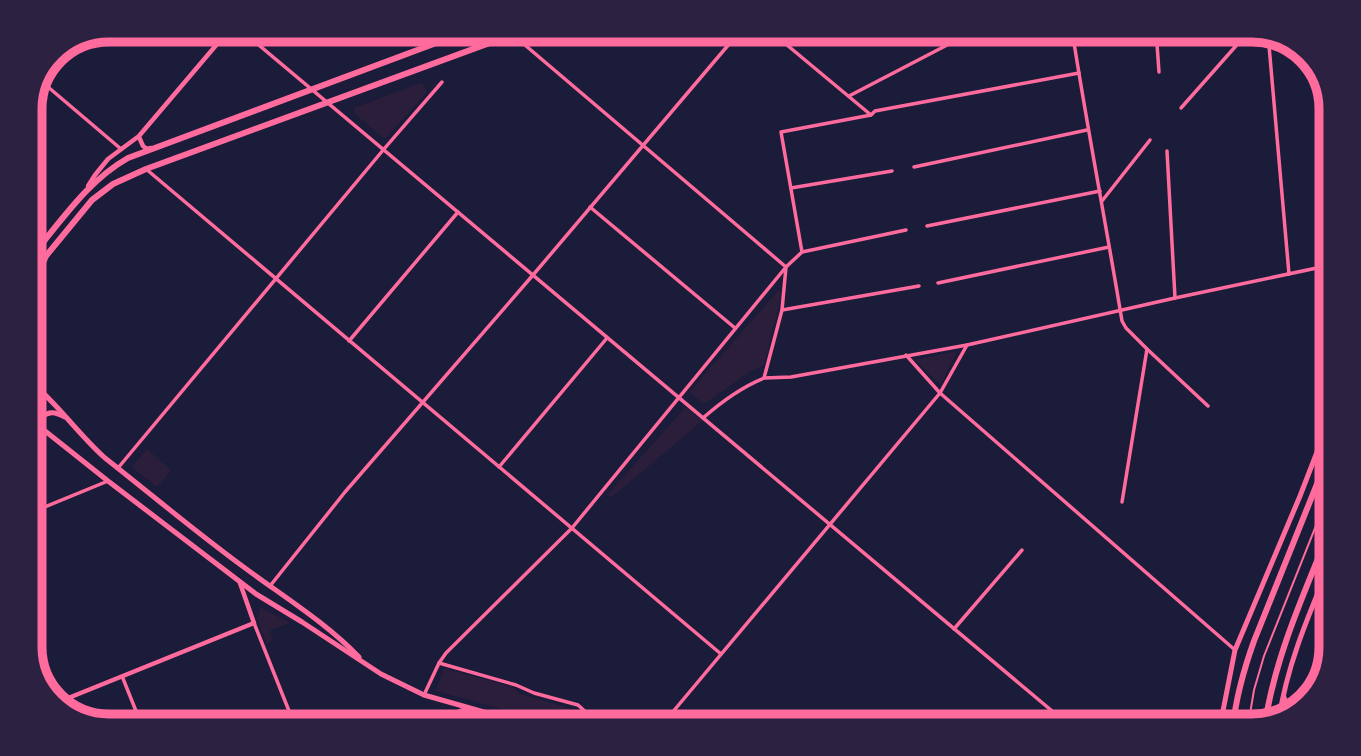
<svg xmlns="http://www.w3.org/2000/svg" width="1361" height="756" font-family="Cabin,sans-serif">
<rect width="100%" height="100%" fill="#1b1b3a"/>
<g fill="#2a1e3b">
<path d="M421 83 425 86 427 92 385 139 355 114 354 108Z"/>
<path d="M778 291 782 292 764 365 751 371 704 404 689 392Z"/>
<path d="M957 351 941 385 915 360Z"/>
<path d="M686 407 702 421 612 497 607 495Z"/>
<path d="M147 449 171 470 157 487 132 467Z"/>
<path d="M260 607 290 623 271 630 270 633 273 641 266 643 257 618 260 612Z"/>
<path d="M444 668 512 687 520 694 576 710 583 717 588 719 594 720 606 716 639 726H564L436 691Z"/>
</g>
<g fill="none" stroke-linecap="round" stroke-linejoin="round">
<path stroke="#ff6b9d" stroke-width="2" d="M1248 726 1254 690 1264 656 1331 488"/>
<g stroke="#ff6b9d" stroke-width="3.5">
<path d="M241 30 1070 726"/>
<path d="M769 30 871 115"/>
<path d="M1072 30C1087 127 1106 224 1122 321L1126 328 1147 349 1208 406"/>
<path d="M1156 30 1159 72"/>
<path d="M1268 34 1289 274"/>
<path d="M41 81 121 149"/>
<path d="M849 96 976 30"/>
<path d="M1181 108 1250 30"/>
<path d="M1167 151 1175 298"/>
<path d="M914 167 1087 130"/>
<path d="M146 169 721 654"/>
<path d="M791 188 892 171"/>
<path d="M1102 201 1150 140"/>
<path d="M590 207 735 328"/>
<path d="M927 226 1100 191"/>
<path d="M802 252 906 230"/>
<path d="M938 283 1109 247"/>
<path d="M782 310 919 286"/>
<path d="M349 341 458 212"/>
<path d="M906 355 940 393 1235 650"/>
<path d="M764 378 791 377 967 345 1175 298 1331 265"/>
<path d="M703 418C721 402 742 387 764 378L782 310 786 267 802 252 781 132 871 115 875 111 1079 73"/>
<path d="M499 467 607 338"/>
<path d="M118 468 384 149 442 82"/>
<path d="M1122 502 1147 349"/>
<path d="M30 513 108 481"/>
<path d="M270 586 345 492 533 275 741 30"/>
<path d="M254 623 295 726"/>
<path d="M1319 623 1331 613"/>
<path d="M954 629 1022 550"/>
<path d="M439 663 516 685 534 693 578 705 589 715 608 713 654 726"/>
<path d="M122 676 142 726"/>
<path d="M424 695 439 663 446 653 572 528 786 267 512 34"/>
<path d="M661 726 940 393 967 345"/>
</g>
<g stroke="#ff6b9d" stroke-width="4.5">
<path d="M139 137 143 146 147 149 151 148"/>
<path d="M88 186 95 175 108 159 139 136 229 30"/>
<path d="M1284 697 1292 715"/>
<path d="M56 703 254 623 240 583"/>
<path d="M421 726 468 708"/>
</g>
<g stroke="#ff6b9d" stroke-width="5">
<path d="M30 381C58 404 78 434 105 458 152 495 197 533 245 568 284 597 325 622 359 657"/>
<path d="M30 419 108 481 256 594 302 622 381 674 424 695 533 726"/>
<path d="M42 427V417C50 410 56 413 65 417"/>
<path d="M1279 719C1287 664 1310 612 1331 561"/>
<path d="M1220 726 1235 650 1300 496 1331 416"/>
</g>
<path stroke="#ff6b9d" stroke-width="6" d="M30 275 42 260"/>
<g stroke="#ff6b9d" stroke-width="6">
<path d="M30 254 40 246C67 213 91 179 128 158L471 30"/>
<path d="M30 291 46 256 92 200 113 184 146 169 525 30"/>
<path d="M1265 723C1276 654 1305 591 1331 527"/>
<path d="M1233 726C1236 697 1244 669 1254 641L1331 449"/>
</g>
</g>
<path d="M0 0H1361V756H0ZM109 42H1252A67 67 0 0 1 1319 109V647A67 67 0 0 1 1252 714H109A67 67 0 0 1 42 647V109A67 67 0 0 1 109 42Z" fill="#2d2142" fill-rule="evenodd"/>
<path fill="none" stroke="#ff6b9d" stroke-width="9" d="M109 42H1252A67 67 0 0 1 1319 109V647A67 67 0 0 1 1252 714H109A67 67 0 0 1 42 647V109A67 67 0 0 1 109 42Z"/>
</svg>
